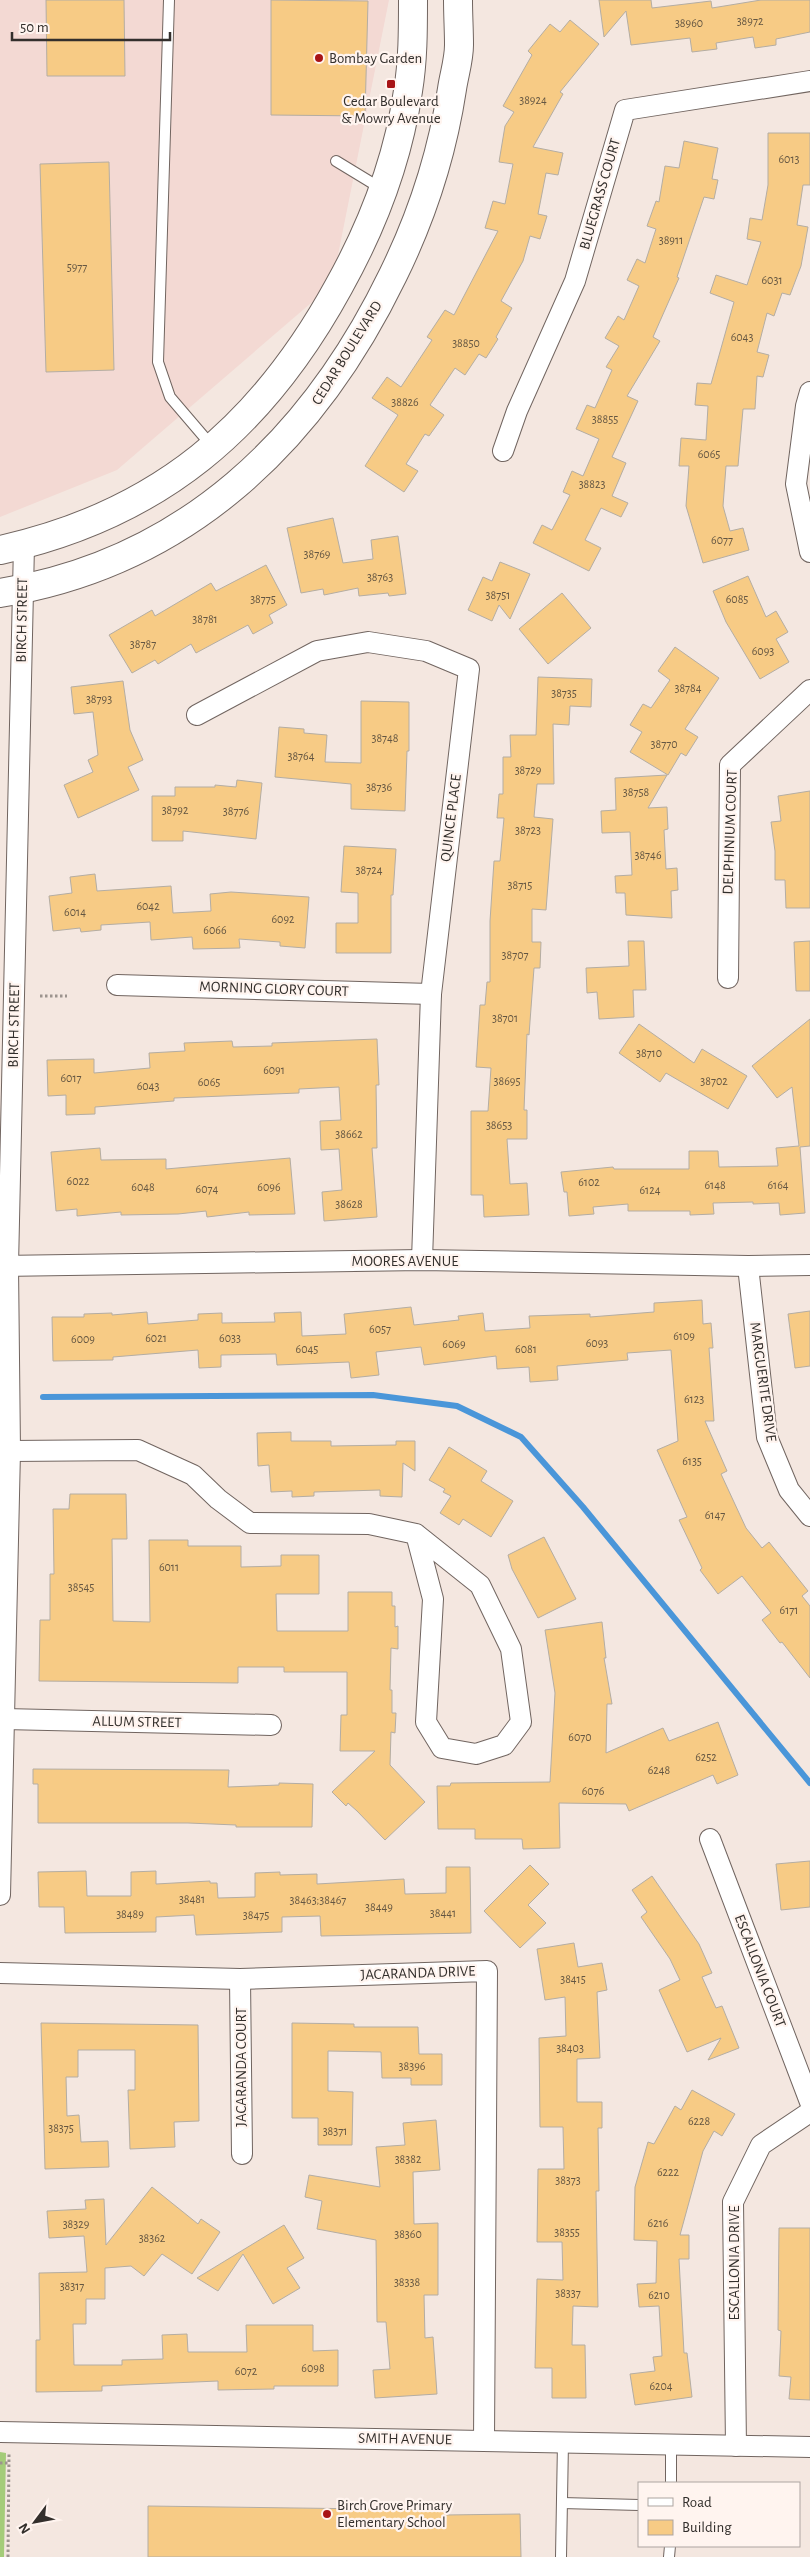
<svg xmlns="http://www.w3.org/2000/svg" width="810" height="2557" font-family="'Alegreya Sans',sans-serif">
<rect width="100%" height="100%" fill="#f4e7e0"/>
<path fill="#f3d9d3" d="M0 0H389L332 285 117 470 0 517Z"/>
<path fill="#a4cc79" d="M0 2452 6 2453 4 2557H0Z"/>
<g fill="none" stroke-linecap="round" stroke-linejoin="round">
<path stroke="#4a96d9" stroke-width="6" d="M43 1397 373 1395 457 1406 521 1437 583 1507 810 1783"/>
</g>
<g fill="#f7cb85" stroke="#b4ada3">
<path d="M46 0H124L125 76H47Z"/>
<path d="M271 0 368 1 365 116 271 115Z"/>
<path d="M599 0H651L652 8 711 1 712 8 761 0H810V32L776 39V45L755 48 753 37 716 43 717 49 692 52 690 38 631 45 626 11 604 37Z"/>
<path d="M570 20 599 44 560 92 563 94 533 147 563 153 558 175 546 173 538 214 547 216 540 239 530 236 523 261 501 301 512 308 496 337 498 339 486 358 479 354 465 375 455 368 430 405 444 415 429 436 425 434 406 464 418 471 404 492 365 466 398 415 372 398 387 377 401 387 432 340 427 337 445 310 454 315 498 231 485 228 493 201 505 204 513 164 499 162 505 126 514 112 503 106 532 55 528 51 550 24 560 32Z"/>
<path d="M768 133H810V185H803L797 225 808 227 801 266 790 295 782 293 774 316 767 313 757 352 769 355 763 377 757 376 755 409H743L738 466H726L723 506 730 531 743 528 749 550 703 563 686 506 689 466H679L681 438 706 440 708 406 695 405 697 383 711 384 734 302 710 293 716 275 747 285 761 242 747 239 750 218 762 220 768 185Z"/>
<path d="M684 141 718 148 712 179 718 180 714 199 704 197 677 277 679 278 653 337 660 341 627 396 638 401 612 457 626 463 612 496 628 503 621 517 601 508 585 540 601 548 589 571 533 543 542 525 552 530 570 495 563 492 572 471 583 476 599 439 576 429 587 405 595 408 612 370 606 367 619 346 605 338 618 316 624 320 639 286 627 280 637 259 645 263 656 229 647 226 656 201 659 202 665 166 679 168Z"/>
<path d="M109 162 114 370 46 372 40 164Z"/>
<path d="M333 518 343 563 373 559 371 540 398 536 406 594 389 596 388 593 359 596 358 588 324 595 323 589 301 593 287 528Z"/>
<path d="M500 562 530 574 510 619 499 605 492 621 468 610 483 577 492 581Z"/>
<path d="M266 565 287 605 269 615 273 623 253 634 248 625 196 653 191 644 158 664 155 660 132 673 109 635 152 610 155 616 211 583 216 591Z"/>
<path d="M748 576 766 617 776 611 788 632 776 639 789 662 760 679 726 622 713 591Z"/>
<path d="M562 593 591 628 548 664 519 629Z"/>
<path d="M675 647 719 678 685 729 698 737 686 756 681 753 668 775 630 752 642 732 630 725 643 704 651 708 670 680 658 671Z"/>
<path d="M538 677 592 679 591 707 570 706 569 725 553 724 554 784H537L534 817 553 819 546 910 532 909V942H541L540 968H534L529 1035 527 1034 524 1110H527V1139H507L510 1184 527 1183 529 1215 484 1217 483 1195H471V1111H488L491 1068 476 1067 480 1005H485L487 982H490V921L494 861H500L504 818H497L499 794H503V757H511L510 735H536Z"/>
<path d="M123 681 130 730 143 760 128 767 139 790 78 818 64 785 93 772 88 760 98 755 93 712 74 714 71 687Z"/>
<path d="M361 701 409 702V751H407L405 811 351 809V784L275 777 279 727 304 729V733L327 735 325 762 361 763Z"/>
<path d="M667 775 648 808 667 807 668 829 664 830 666 869 677 868 678 890 671 891 672 918 626 915 625 893H616L615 876 632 875 630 832 602 833 601 811 616 810 615 778Z"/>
<path d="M237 780 262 783 256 839 183 831V841H152V796H175V787H215V785L236 787Z"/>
<path d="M810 791V908H786L785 880H775V851L771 822 781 821 778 796Z"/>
<path d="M344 846 396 849 393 895H391V953H336V923H358V893L341 892Z"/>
<path d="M95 874 97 891 171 886 173 913 211 911 210 894 231 892 309 897 305 948 280 946V942L239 939 240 948 193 949 192 937 151 940 150 922 101 925V930L81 932 80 928 53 931 49 896 72 893 70 877Z"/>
<path d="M628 941H644L646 990H633L634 1017 599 1019 597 992 587 993 586 968 629 966Z"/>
<path d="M810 941V991H796L794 942Z"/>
<path d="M810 1019V1146L800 1147 805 1213 780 1215 779 1203 753 1204V1202L713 1203 714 1214 690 1215V1211H628V1204L593 1207 594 1214 569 1216 567 1192H564L561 1172 613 1167 614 1169H689V1151H718L719 1167 778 1166 776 1148 799 1146 792 1087 777 1098 752 1066Z"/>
<path d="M639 1024 694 1063 702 1049 747 1076 728 1109 666 1073 660 1082 619 1053Z"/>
<path d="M377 1039 379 1085H376L377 1148H372L377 1217 324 1221 322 1192 342 1190 339 1149 321 1150 320 1121 341 1120 339 1087 299 1089V1093L174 1098V1101L95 1107V1114L66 1115V1095L48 1096 47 1060 94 1059V1073L150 1068 149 1053 185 1051 184 1043 232 1041 233 1047 272 1046V1043Z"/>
<path d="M100 1148 101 1160 166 1159V1169L290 1158 295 1214 249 1215V1212L207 1217 206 1211 178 1214 121 1215V1212L77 1216V1209L56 1211 51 1152Z"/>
<path d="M702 1300 703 1324 711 1323 713 1348H709L714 1421H705L727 1471 721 1474 746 1528 762 1548 769 1542 808 1591 802 1596 810 1606V1678L782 1642 780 1643 762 1620 771 1613 742 1576 718 1594 700 1570 702 1568 679 1520 687 1517 657 1450 678 1441 671 1350 627 1353 628 1360 557 1366 558 1380 530 1382 529 1367 497 1369 496 1356 424 1365 421 1347 376 1352 379 1375 351 1378 349 1362 277 1365 276 1354 221 1355V1367L199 1368 198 1350 113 1357V1360L53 1361 52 1317H84V1314L112 1313V1315L147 1312 148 1324 198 1320V1314L222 1313V1323L275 1322 274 1313 301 1312 302 1336 346 1334 344 1314 411 1307 414 1325 459 1320 458 1316 483 1313 485 1331 530 1328 529 1316 590 1314V1317L654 1312V1303Z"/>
<path d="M810 1311V1366L795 1368 788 1314Z"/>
<path d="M291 1432V1441H331V1446L396 1445V1441H415V1471L403 1463 402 1497 380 1496V1490L314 1492V1496L292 1497V1491L271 1492 269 1465 258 1466 257 1433Z"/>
<path d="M449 1447 487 1471 481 1481 513 1501 491 1537 463 1519 459 1525 440 1513 451 1496 443 1492 445 1489 429 1480Z"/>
<path d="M70 1494H126L127 1539H112L113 1621 150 1622 149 1540H188V1546H241V1567L281 1566V1555H319V1594H276L277 1631H348V1592H392V1606H395V1627L398 1626V1649L391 1648 390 1690H392V1713H396L395 1733 391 1732 390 1765 425 1802 385 1840 357 1811 348 1803 346 1806 332 1792 375 1751H340L341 1715H347V1672H284V1667H238V1683L39 1681 40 1620H50V1574H54L53 1509H69Z"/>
<path d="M544 1537 576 1599 538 1618 512 1569 508 1555Z"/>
<path d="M602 1622 606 1658H604L612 1704H607L606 1753 663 1728 669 1741 718 1722 738 1775 717 1784 713 1775 629 1811 626 1804 559 1803 560 1848 523 1849 522 1839H475V1829H438L437 1786H450L451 1783 550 1782 555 1693 545 1630Z"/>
<path d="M33 1769 229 1770 228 1787 279 1785V1783L313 1784 312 1827H236V1825L188 1823H38V1784H33Z"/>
<path d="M810 1861V1907L781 1910 776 1864Z"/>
<path d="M530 1865 549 1884 528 1905 546 1923 520 1948 484 1911Z"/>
<path d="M446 1867H470L471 1933 321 1936 320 1916 282 1917V1932L196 1935 194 1915 156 1917V1932L65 1933 64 1907H39L38 1872 86 1871 87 1896H131V1872L156 1871V1884L210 1881V1883H217L218 1898 255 1897V1873L280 1872V1875L317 1874V1884L404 1879 405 1894 446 1893Z"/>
<path d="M652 1876 699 1944 712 1973 702 1977 716 2008 722 2006 739 2048 708 2060 721 2038 687 2052 659 1990 680 1980 670 1959 641 1917 647 1912 632 1890Z"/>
<path d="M574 1943 578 1967 602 1963 607 1990 597 1992 600 2058 577 2059V2102H602V2128H598L599 2191H596L598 2307 573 2306 572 2345H585L586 2398H552V2368H535L537 2279 563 2280 562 2242H537L538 2169H564L563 2127H540L539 2038 566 2036 565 1997 545 2000 537 1949Z"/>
<path d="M41 2023 198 2025 199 2121 174 2122 175 2147 130 2149 128 2090H135V2050H78V2077H66L67 2116 79 2115 81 2142 108 2141 109 2167 45 2169Z"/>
<path d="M292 2023 354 2024V2027H418L419 2054H442V2085H411V2078H382L381 2052 328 2051V2091L353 2092 352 2145H318V2118H292Z"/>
<path d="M692 2090 735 2114 722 2136 714 2131 703 2151 680 2235H689V2259H679L684 2353H687L692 2397 635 2405 630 2374 655 2371 653 2357 662 2356 659 2306 639 2307 637 2284 656 2283 657 2241 634 2240 635 2187 648 2142 654 2144 675 2106 681 2110Z"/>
<path d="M436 2120 440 2170 413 2172 414 2224 438 2223V2295H424L425 2338 433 2337 437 2394 375 2398 373 2370 390 2369 386 2322H377L376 2240 317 2229 322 2201 305 2197 309 2175 380 2187 376 2147 405 2145 403 2123Z"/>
<path d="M152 2187 198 2224 201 2219 220 2232 192 2274 162 2254 144 2276 131 2266 105 2268V2299H86V2324H73L74 2365H122V2360L163 2359 162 2335 187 2334 188 2352H247L246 2325H313V2351L338 2350V2386H274V2389L218 2390V2381L102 2386V2391L36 2392V2340H40L39 2273 87 2272 84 2236 49 2238 47 2211 86 2209 85 2200 104 2199 106 2245Z"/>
<path d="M284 2225 304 2258 287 2268 300 2288 273 2304 243 2254 218 2291 197 2278Z"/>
<path d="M779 2228H810V2400L789 2399 791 2377 779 2376 781 2331 778 2330Z"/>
<path d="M148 2506 445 2510V2515L520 2514 521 2557H148Z"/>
</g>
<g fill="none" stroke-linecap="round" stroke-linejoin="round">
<defs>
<g id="lane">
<path d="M169 0 158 362 170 397 211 445"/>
<path d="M336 161 382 189"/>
<path d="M671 2483V2445"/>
<path d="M562 2503 639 2505"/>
<path d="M561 2557 563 2442"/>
<path d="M669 2557 670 2546"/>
</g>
<g id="street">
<path d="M810 392 806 406 796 484 810 552"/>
<path d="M503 451 517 411 575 281 625 110 810 81"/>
<path d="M197 715 317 651 368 642 426 651 469 669 431 994 422 1260"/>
<path d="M728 978 730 765 810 690"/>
<path d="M117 985 431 994"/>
<path d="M0 1266 422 1260 748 1266 810 1265"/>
<path d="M748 1266 767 1437 789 1490 810 1516"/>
<path d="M10 1451 138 1450 193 1475 218 1499 250 1523 369 1524 416 1534 480 1585 511 1649 521 1722 504 1745 476 1754 442 1748 426 1722 433 1599 416 1534"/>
<path d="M4 1719 271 1725"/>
<path d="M710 1839 810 2102"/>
<path d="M0 1895 10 1451 8 1266 24 545"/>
<path d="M0 1973 240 1979 487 1971 484 2440"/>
<path d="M240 1979 242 2154"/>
<path d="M0 2432 810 2447"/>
<path d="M736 2446 733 2202 761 2145 810 2112"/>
</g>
<g id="secondary">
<path d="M0 550C159 515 262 427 339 286 373 225 398 159 408 91 413 61 413 30 413 0"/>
<path d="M0 593C186 563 313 440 393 275 422 216 442 155 452 89 454 75 459 60 459 45 459 30 458 15 458 0"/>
</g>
</defs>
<use href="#lane" stroke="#716560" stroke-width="12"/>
<use href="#street" stroke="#716560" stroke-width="22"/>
<use href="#secondary" stroke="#716560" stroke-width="30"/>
<g stroke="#9c948e" stroke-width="3" stroke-dasharray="2.5 2.5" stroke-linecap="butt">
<path d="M40 996H67"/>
<path d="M0 2463H9"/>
<path d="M8 2557 9 2453"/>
</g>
<use href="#lane" stroke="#fff" stroke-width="10"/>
<use href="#street" stroke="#fff" stroke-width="20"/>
<use href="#secondary" stroke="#fff" stroke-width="28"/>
</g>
<g fill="#a81416" stroke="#fff4ef" stroke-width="2">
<circle cx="319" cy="58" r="5"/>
<rect x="386" y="79" width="10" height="10" rx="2.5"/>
<circle cx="327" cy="2514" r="5"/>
</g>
<g text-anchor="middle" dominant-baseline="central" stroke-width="4.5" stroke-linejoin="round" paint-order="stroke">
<g font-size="12" fill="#645642">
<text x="750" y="21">38972</text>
<text x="689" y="23">38960</text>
<text x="533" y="100">38924</text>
<text x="789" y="159">6013</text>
<text x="671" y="240">38911</text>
<text x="77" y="267">5977</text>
<text x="772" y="280">6031</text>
<text x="742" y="337">6043</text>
<text x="466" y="343">38850</text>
<text x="405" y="402">38826</text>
<text x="605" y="419">38855</text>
<text x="709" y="454">6065</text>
<text x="592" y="484">38823</text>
<text x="722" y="540">6077</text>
<text x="317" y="554">38769</text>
<text x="380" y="577">38763</text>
<text x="498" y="595">38751</text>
<text x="263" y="599">38775</text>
<text x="737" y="599">6085</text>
<text x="205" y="619">38781</text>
<text x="143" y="644">38787</text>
<text x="763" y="651">6093</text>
<text x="688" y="688">38784</text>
<text x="564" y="693">38735</text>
<text x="99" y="699">38793</text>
<text x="385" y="738">38748</text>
<text x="664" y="744">38770</text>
<text x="301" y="756">38764</text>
<text x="528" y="770">38729</text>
<text x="379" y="787">38736</text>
<text x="636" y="792">38758</text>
<text x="175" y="810">38792</text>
<text x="236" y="811">38776</text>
<text x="528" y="830">38723</text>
<text x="648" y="855">38746</text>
<text x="369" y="870">38724</text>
<text x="520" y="885">38715</text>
<text x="148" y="906">6042</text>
<text x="75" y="912">6014</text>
<text x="283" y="919">6092</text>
<text x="215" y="930">6066</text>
<text x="515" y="955">38707</text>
<text x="505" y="1018">38701</text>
<text x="649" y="1053">38710</text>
<text x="274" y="1070">6091</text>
<text x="71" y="1078">6017</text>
<text x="507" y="1081">38695</text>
<text x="714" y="1081">38702</text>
<text x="209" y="1082">6065</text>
<text x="148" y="1086">6043</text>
<text x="499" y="1125">38653</text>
<text x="349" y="1134">38662</text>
<text x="78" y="1181">6022</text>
<text x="589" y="1182">6102</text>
<text x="715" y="1185">6148</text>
<text x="778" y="1185">6164</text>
<text x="143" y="1187">6048</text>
<text x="269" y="1187">6096</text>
<text x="207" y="1189">6074</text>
<text x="650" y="1190">6124</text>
<text x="349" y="1204">38628</text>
<text x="380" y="1329">6057</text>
<text x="684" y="1336">6109</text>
<text x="156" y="1338">6021</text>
<text x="230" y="1338">6033</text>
<text x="83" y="1339">6009</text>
<text x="597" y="1343">6093</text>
<text x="454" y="1344">6069</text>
<text x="307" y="1349">6045</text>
<text x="526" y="1349">6081</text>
<text x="694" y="1399">6123</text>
<text x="692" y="1461">6135</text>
<text x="715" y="1515">6147</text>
<text x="169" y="1567">6011</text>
<text x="81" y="1587">38545</text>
<text x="789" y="1610">6171</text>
<text x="580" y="1737">6070</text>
<text x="706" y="1757">6252</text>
<text x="659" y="1770">6248</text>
<text x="593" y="1791">6076</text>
<text x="192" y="1899">38481</text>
<text x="318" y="1900">38463;38467</text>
<text x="379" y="1907">38449</text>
<text x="443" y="1913">38441</text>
<text x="130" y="1914">38489</text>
<text x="256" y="1915">38475</text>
<text x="573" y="1979">38415</text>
<text x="570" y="2048">38403</text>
<text x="412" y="2066">38396</text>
<text x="699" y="2121">6228</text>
<text x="61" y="2128">38375</text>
<text x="335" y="2131">38371</text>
<text x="408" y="2159">38382</text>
<text x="668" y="2172">6222</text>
<text x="568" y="2180">38373</text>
<text x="658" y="2223">6216</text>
<text x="76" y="2224">38329</text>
<text x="567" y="2232">38355</text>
<text x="408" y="2234">38360</text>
<text x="152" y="2238">38362</text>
<text x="407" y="2282">38338</text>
<text x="72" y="2286">38317</text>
<text x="568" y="2293">38337</text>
<text x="659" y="2295">6210</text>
<text x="313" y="2368">6098</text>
<text x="246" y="2371">6072</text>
<text x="661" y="2386">6204</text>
</g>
<g font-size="15" fill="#332f2c" stroke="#fff4ef" text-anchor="start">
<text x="329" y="58">Bombay Garden</text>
<text x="391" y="101" text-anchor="middle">Cedar Boulevard<tspan x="391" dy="17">&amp; Mowry Avenue</tspan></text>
<text x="337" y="2505">Birch Grove Primary<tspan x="337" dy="17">Elementary School</tspan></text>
</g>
<g font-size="15" fill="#332f2c" stroke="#fff4ef">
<text transform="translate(600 194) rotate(-74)">BLUEGRASS COURT</text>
<text transform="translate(347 353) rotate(-58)">CEDAR BOULEVARD</text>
<text transform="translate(22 620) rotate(-89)">BIRCH STREET</text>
<text transform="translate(451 818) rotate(-83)">QUINCE PLACE</text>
<text transform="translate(730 832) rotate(-88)">DELPHINIUM COURT</text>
<text transform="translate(274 989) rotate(2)">MORNING GLORY COURT</text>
<text transform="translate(14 1025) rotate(-89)">BIRCH STREET</text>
<text x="405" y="1261">MOORES AVENUE</text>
<text transform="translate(763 1382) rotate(82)">MARGUERITE DRIVE</text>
<text transform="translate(137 1722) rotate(1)">ALLUM STREET</text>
<text transform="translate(760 1971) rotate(69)">ESCALLONIA COURT</text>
<text transform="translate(418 1973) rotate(-2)">JACARANDA DRIVE</text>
<text transform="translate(241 2067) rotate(-90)">JACARANDA COURT</text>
<text transform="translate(734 2263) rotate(-90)">ESCALLONIA DRIVE</text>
<text transform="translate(405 2439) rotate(1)">SMITH AVENUE</text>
</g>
</g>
<rect x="638" y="2482" width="162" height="65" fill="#fff4ef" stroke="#ada5a1"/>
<rect x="648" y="2498" width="25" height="8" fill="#ffffff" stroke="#ada5a1"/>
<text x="682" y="2507" font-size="15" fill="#332f2c">Road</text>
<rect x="648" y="2520" width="25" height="15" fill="#f7cb85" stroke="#ada5a1"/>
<text x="682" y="2532" font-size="15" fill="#332f2c">Building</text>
<g transform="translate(35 2522) rotate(238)" stroke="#fff4ef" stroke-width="4" paint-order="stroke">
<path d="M0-4L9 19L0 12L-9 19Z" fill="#332f2c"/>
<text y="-8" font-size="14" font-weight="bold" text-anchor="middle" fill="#332f2c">N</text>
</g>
<path d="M12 32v8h158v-8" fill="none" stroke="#332f2c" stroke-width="2.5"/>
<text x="20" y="32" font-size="15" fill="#332f2c" stroke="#fff4ef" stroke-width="4" paint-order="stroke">50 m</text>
</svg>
